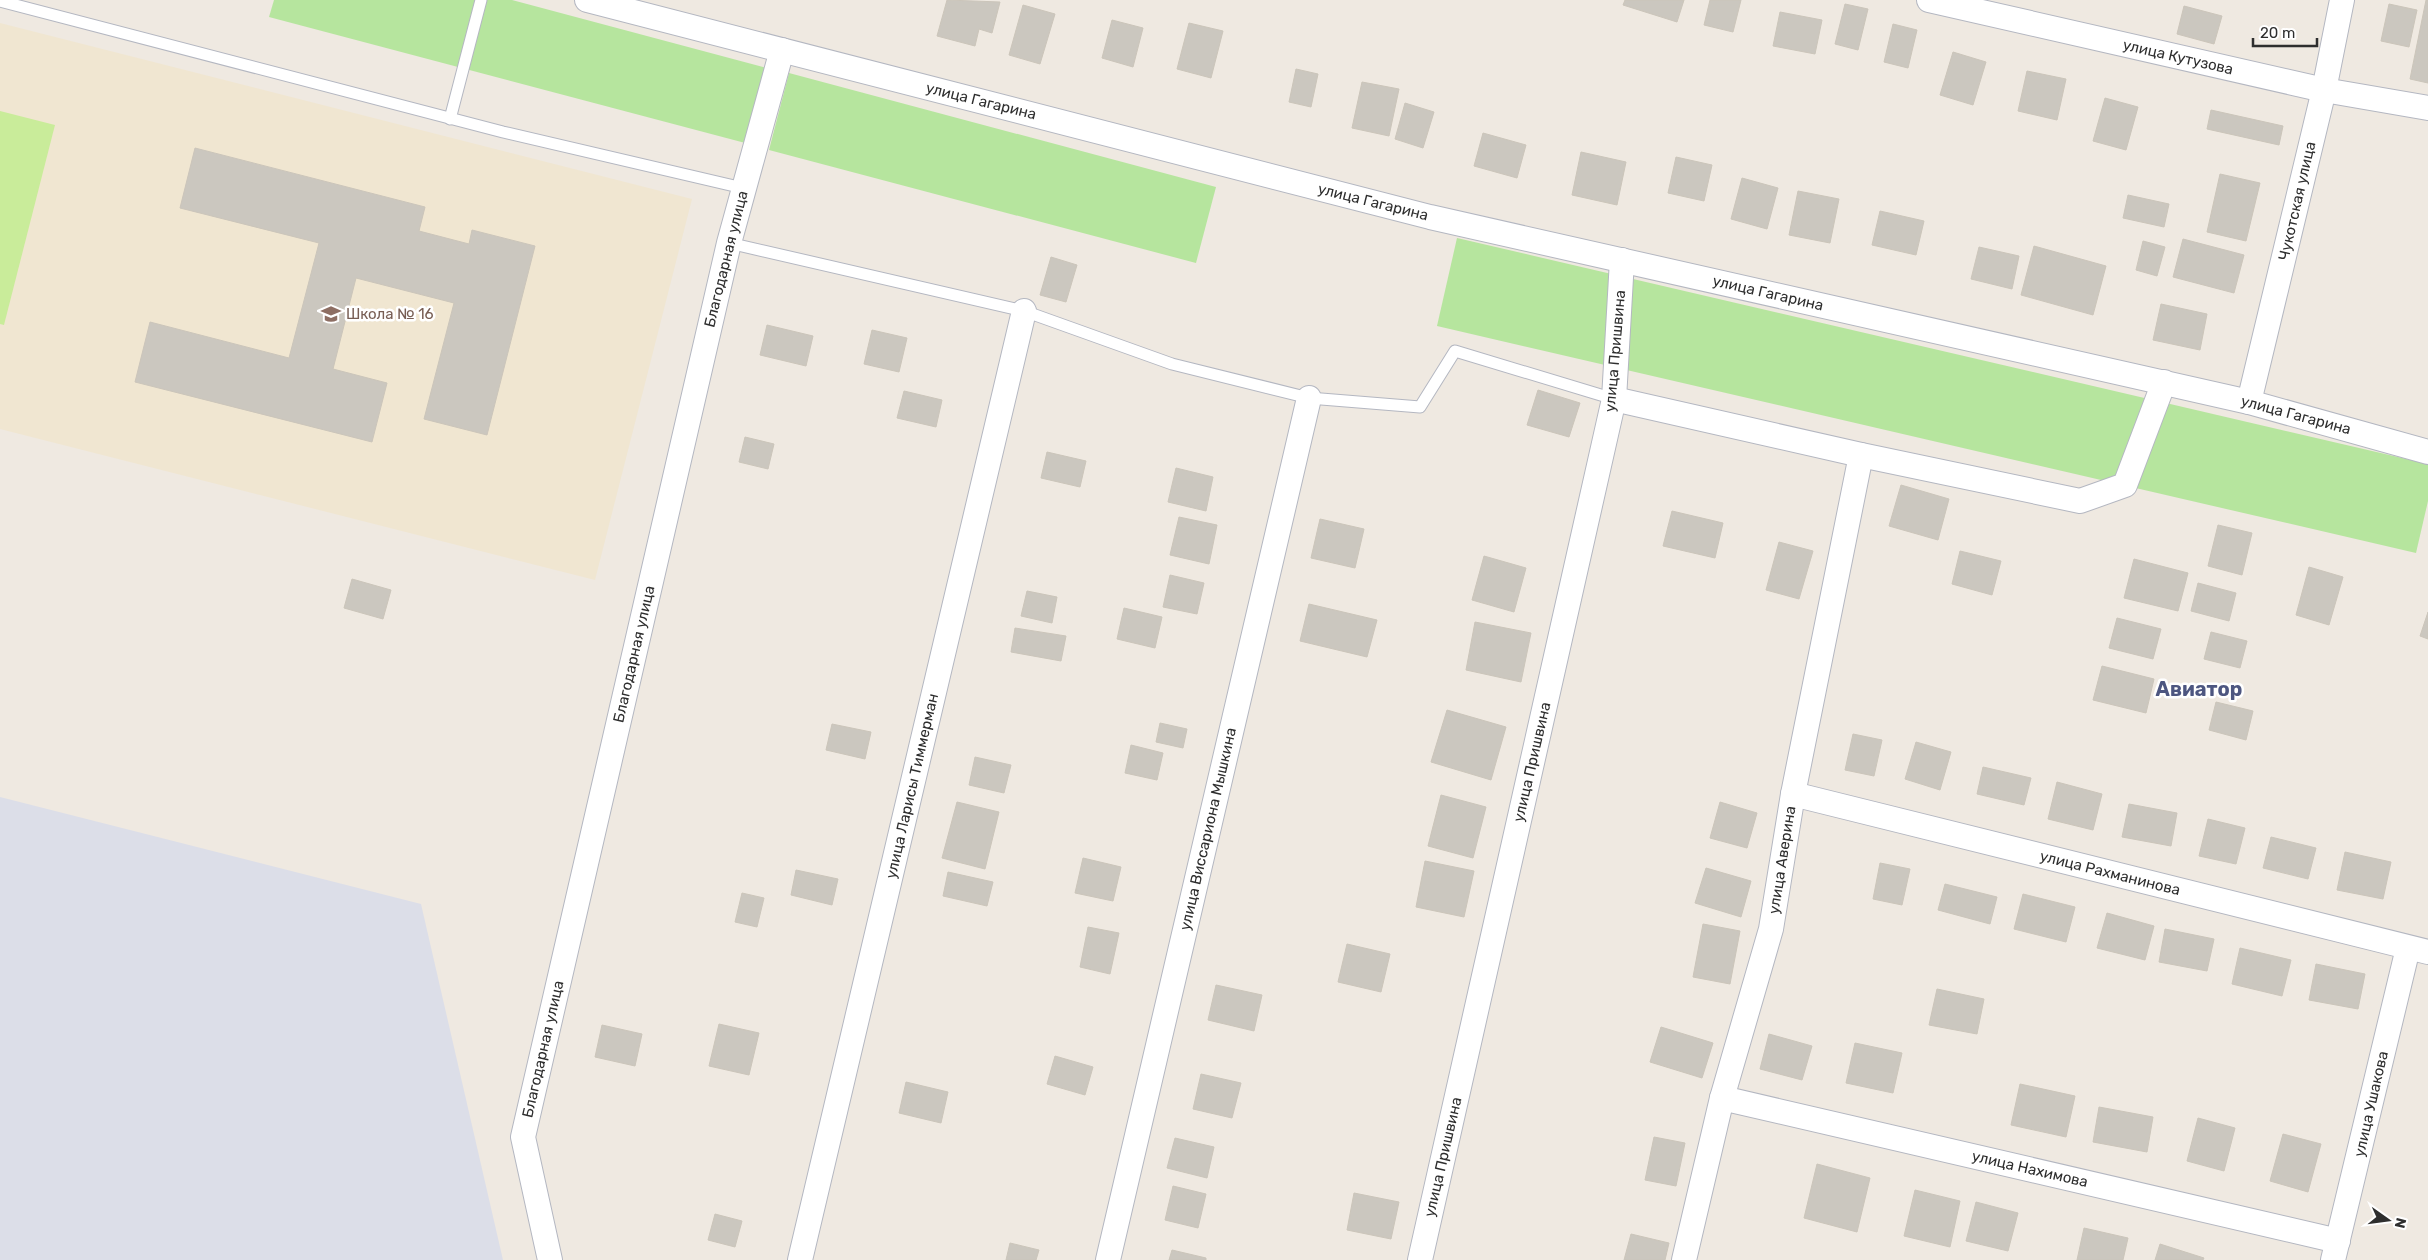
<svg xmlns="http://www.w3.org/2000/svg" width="2428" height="1260" font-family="Rubik,sans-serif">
<rect width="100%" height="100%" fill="#efe9e1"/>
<path fill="#f0e6d1" d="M0 23 692 199 595 580 0 429Z"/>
<path fill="#dcdee8" d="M0 797 421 904 503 1260H0Z"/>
<g fill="#b6e59e">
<path d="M274 0H512L767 68 749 144 269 17Z"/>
<path d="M789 73 1216 187 1196 263 769 150Z"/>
<path d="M1457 238 2428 464V501L2416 553 1437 326Z"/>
</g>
<path fill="#c9ec9a" d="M0 111 55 125 4 325 0 324Z"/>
<g fill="#cbc7bf" stroke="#cbc5ba">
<path d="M947 0 1000 2 992 33 979 29 975 46 937 36Z"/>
<path d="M1625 0H1684L1677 22 1623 5Z"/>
<path d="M1710 0H1741L1733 32 1704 25Z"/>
<path d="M2426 0H2428V83L2410 79Z"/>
<path d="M1845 4 1868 9 1858 50 1835 44Z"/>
<path d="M2389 4 2417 10 2409 47 2381 41Z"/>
<path d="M1023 5 1055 14 1040 64 1009 55Z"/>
<path d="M2184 6 2222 16 2214 44 2177 34Z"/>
<path d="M1780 12 1822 20 1815 54 1773 46Z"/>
<path d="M1112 20 1143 28 1133 67 1102 58Z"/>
<path d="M1189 23 1223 31 1211 78 1177 69Z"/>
<path d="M1893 24 1917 30 1908 68 1884 62Z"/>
<path d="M1953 52 1986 62 1973 105 1940 95Z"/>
<path d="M1296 69 1318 74 1311 107 1289 102Z"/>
<path d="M2027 71 2066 79 2057 120 2018 111Z"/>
<path d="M1362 82 1399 89 1389 136 1352 128Z"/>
<path d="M2105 98 2138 107 2126 150 2093 141Z"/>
<path d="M1405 103 1434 112 1423 148 1395 139Z"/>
<path d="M2211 110 2283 126 2279 145 2207 129Z"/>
<path d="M1483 133 1526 145 1517 178 1474 166Z"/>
<path d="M195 148 425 207 419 231 469 244 472 230 535 246 487 435 424 419 454 303 356 278 333 369 387 383 372 442 135 382 150 322 289 358 319 243 180 208Z"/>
<path d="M1581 152 1626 162 1617 205 1572 195Z"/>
<path d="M1676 157 1712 165 1704 201 1668 193Z"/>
<path d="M2220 174 2260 183 2246 241 2207 232Z"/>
<path d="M1742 178 1778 188 1767 229 1731 219Z"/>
<path d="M1798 191 1839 199 1830 243 1789 235Z"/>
<path d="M2128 195 2169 204 2164 227 2123 218Z"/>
<path d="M1880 211 1924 221 1916 255 1872 245Z"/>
<path d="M2183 239 2244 255 2234 293 2173 277Z"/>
<path d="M2143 241 2165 247 2157 276 2136 270Z"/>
<path d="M2034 246 2106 266 2093 315 2021 295Z"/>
<path d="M1979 247 2019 256 2012 289 1971 279Z"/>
<path d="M1051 257 1077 265 1066 302 1040 295Z"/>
<path d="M2161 304 2207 314 2200 350 2153 340Z"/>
<path d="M767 325 813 336 806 366 760 355Z"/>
<path d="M872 330 907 338 899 372 864 364Z"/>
<path d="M1538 390 1580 403 1569 437 1527 425Z"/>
<path d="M904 391 942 400 936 427 897 418Z"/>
<path d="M745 437 774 444 768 469 739 462Z"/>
<path d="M1047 452 1086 461 1080 487 1041 478Z"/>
<path d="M1176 468 1213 477 1206 511 1168 502Z"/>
<path d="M1901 485 1949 499 1938 540 1889 526Z"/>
<path d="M1672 511 1723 523 1715 558 1663 546Z"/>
<path d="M1179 517 1217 525 1209 564 1170 555Z"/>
<path d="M1320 519 1364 529 1355 568 1311 558Z"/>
<path d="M2218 525 2252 533 2242 575 2208 566Z"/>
<path d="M1779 542 1813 551 1799 599 1766 590Z"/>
<path d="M1960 551 2001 561 1992 595 1952 584Z"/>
<path d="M1484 556 1526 568 1514 612 1472 600Z"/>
<path d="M2134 559 2188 573 2178 611 2124 598Z"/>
<path d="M2309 567 2343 577 2329 625 2296 615Z"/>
<path d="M1170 575 1204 583 1197 614 1163 607Z"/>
<path d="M352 579 391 590 383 619 344 608Z"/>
<path d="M2198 583 2236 593 2229 621 2191 611Z"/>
<path d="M1027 591 1057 597 1052 623 1021 616Z"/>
<path d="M1309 604 1377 620 1367 657 1300 641Z"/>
<path d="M1124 608 1162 617 1155 648 1117 639Z"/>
<path d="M2428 612V639L2420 636Z"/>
<path d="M2117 618 2161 629 2153 659 2109 648Z"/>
<path d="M1475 622 1531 633 1521 682 1466 670Z"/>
<path d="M1015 628 1066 636 1061 661 1011 652Z"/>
<path d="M2211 632 2247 641 2240 668 2204 659Z"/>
<path d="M2102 666 2154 679 2146 713 2093 700Z"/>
<path d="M2216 702 2253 711 2246 740 2209 730Z"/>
<path d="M1447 710 1506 727 1491 780 1431 762Z"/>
<path d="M1160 723 1187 729 1183 748 1156 742Z"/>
<path d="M832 724 871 732 865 759 826 750Z"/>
<path d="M1853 734 1882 740 1874 776 1845 770Z"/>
<path d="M1916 742 1951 752 1940 790 1905 779Z"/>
<path d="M1131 745 1163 753 1157 780 1125 773Z"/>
<path d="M975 757 1011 765 1004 793 969 785Z"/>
<path d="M1983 767 2031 778 2024 805 1977 794Z"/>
<path d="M2057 782 2102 794 2093 830 2048 819Z"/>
<path d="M1441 795 1486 807 1473 858 1428 846Z"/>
<path d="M957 802 999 812 985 869 942 858Z"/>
<path d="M1720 802 1757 813 1747 848 1710 838Z"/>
<path d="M2129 804 2177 813 2171 846 2122 837Z"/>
<path d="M2208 819 2245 828 2236 864 2199 856Z"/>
<path d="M2271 837 2316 848 2308 879 2263 868Z"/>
<path d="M2345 852 2391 862 2383 899 2337 890Z"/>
<path d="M1083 858 1121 867 1113 901 1075 893Z"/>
<path d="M1425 861 1474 871 1464 917 1416 907Z"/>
<path d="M1880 863 1910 869 1902 905 1873 899Z"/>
<path d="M1706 868 1751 881 1741 917 1695 903Z"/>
<path d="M796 870 838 879 832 905 791 895Z"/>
<path d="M948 872 993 882 987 906 943 896Z"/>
<path d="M1945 884 1997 897 1990 924 1938 910Z"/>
<path d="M742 893 764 898 757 927 735 922Z"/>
<path d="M2023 894 2075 907 2066 942 2014 929Z"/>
<path d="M2107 913 2154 926 2145 960 2097 948Z"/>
<path d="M1703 924 1740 931 1730 984 1693 977Z"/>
<path d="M1088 927 1119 933 1110 974 1080 967Z"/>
<path d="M2165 929 2214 939 2207 971 2159 962Z"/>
<path d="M1347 944 1390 954 1381 992 1338 982Z"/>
<path d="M2240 948 2291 960 2282 996 2232 984Z"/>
<path d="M2316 964 2365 974 2358 1009 2309 1000Z"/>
<path d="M1216 985 1262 995 1254 1031 1208 1020Z"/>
<path d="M1937 989 1984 999 1977 1034 1929 1025Z"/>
<path d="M719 1024 759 1033 749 1075 709 1066Z"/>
<path d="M602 1025 642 1034 635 1066 595 1057Z"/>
<path d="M1661 1027 1713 1043 1702 1078 1650 1062Z"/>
<path d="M1769 1034 1812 1046 1802 1080 1760 1069Z"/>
<path d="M1855 1043 1902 1053 1893 1093 1846 1083Z"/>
<path d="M1055 1056 1093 1067 1085 1095 1047 1084Z"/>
<path d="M1201 1074 1241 1083 1232 1118 1193 1109Z"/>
<path d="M906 1082 948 1092 941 1123 899 1113Z"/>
<path d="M2020 1084 2075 1096 2066 1137 2011 1125Z"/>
<path d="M2099 1107 2153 1117 2147 1152 2093 1142Z"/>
<path d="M2198 1118 2235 1128 2224 1171 2187 1161Z"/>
<path d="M2283 1134 2321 1144 2308 1192 2270 1181Z"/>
<path d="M1654 1137 1685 1143 1676 1186 1645 1180Z"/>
<path d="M1175 1138 1214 1147 1207 1178 1167 1168Z"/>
<path d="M1817 1164 1870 1178 1857 1232 1804 1218Z"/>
<path d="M1173 1186 1206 1194 1198 1228 1165 1220Z"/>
<path d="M1915 1190 1960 1201 1950 1247 1904 1236Z"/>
<path d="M1354 1193 1399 1202 1391 1239 1347 1230Z"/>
<path d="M1976 1202 2018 1213 2008 1251 1966 1241Z"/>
<path d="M715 1214 742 1221 735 1247 708 1240Z"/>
<path d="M2084 1228 2128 1238 2123 1260H2077Z"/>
<path d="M1631 1234 1669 1243 1665 1260H1624Z"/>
<path d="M1010 1243 1039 1250 1036 1260H1006Z"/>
<path d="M2160 1244 2204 1258 2203 1260H2155Z"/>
<path d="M1172 1250 1206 1258V1260H1169Z"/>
</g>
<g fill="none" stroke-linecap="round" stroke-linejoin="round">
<defs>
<g id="service">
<path d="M0 1 503 132 743 188"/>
<path d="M450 119 481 0"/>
<path d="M729 243 1024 311 1172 364 1309 398 1420 407 1455 351 1614 399"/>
</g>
<g id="minor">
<path d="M587 0 1430 217 2249 402 2428 452"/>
<path d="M1929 0 2324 90 2428 108"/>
<path d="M1614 399 1861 455 2080 501 2125 485 2164 382"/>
<path d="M2249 402 2324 90 2342 0"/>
<path d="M1793 794 2428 952"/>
<path d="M1722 1098 2338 1241"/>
<path d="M550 1260 523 1137 729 243 782 50"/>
<path d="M800 1260 1024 311"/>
<path d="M1108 1260 1309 398"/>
<path d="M1420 1260 1614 399 1622 260"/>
<path d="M1684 1260 1722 1098 1771 929 1793 794 1861 455"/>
<path d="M2333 1260 2408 948"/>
</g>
</defs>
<use href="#service" stroke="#b4b7c1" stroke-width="13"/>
<use href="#minor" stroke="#b4b7c1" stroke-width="26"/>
<use href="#service" stroke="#fff" stroke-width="11"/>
<use href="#minor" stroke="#fff" stroke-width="24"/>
</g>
<defs>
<symbol id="school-bare" viewBox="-9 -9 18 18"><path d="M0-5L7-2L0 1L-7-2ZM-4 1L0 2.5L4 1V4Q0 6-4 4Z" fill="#8d6e63" stroke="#fff" stroke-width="2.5" paint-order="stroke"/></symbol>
</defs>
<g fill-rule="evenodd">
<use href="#school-bare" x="317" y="300" width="28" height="28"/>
</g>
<g text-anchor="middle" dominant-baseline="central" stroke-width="5" stroke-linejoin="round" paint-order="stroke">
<g font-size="15" fill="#2e2e2e" stroke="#fff">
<text transform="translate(2178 57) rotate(13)">улица Кутузова</text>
<text transform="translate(981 101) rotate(14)">улица Гагарина</text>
<text transform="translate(2297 201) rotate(-77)">Чукотская улица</text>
<text transform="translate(1373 202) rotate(14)">улица Гагарина</text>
<text transform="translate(726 259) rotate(-76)">Благодарная улица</text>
<text transform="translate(1768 293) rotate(13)">улица Гагарина</text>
<text transform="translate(1615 351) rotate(-85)">улица Пришвина</text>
<text transform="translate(2296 415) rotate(15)">улица Гагарина</text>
<text transform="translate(634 654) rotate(-77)">Благодарная улица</text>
<text transform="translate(1532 762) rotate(-77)">улица Пришвина</text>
<text transform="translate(912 786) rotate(-77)">улица Ларисы Тиммерман</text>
<text transform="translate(1208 829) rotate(-77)">улица Виссариона Мышкина</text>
<text transform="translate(1782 860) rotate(-81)">улица Аверина</text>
<text transform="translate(2110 873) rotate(14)">улица Рахманинова</text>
<text transform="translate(543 1049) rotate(-77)">Благодарная улица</text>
<text transform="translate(2371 1104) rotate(-77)">улица Ушакова</text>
<text transform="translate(1443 1157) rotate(-77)">улица Пришвина</text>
<text transform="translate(2030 1169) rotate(13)">улица Нахимова</text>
</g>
<g font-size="15" fill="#785e54" stroke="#fff" text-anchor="start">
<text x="346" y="314">Школа № 16</text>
</g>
<g font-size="20" font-weight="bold" fill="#4d5680" stroke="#fff">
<text x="2199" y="689">Авиатор</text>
</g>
</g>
<g transform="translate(2388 1220) rotate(104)" stroke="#ffffff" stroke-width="4" paint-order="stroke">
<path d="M0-4L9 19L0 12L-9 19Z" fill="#2e2e2e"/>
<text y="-8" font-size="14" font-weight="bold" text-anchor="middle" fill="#2e2e2e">N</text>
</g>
<path d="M2253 38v8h64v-8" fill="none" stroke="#2e2e2e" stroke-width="2.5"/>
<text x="2260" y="38" font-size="15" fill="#2e2e2e" stroke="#ffffff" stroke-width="4" paint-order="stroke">20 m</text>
</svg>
